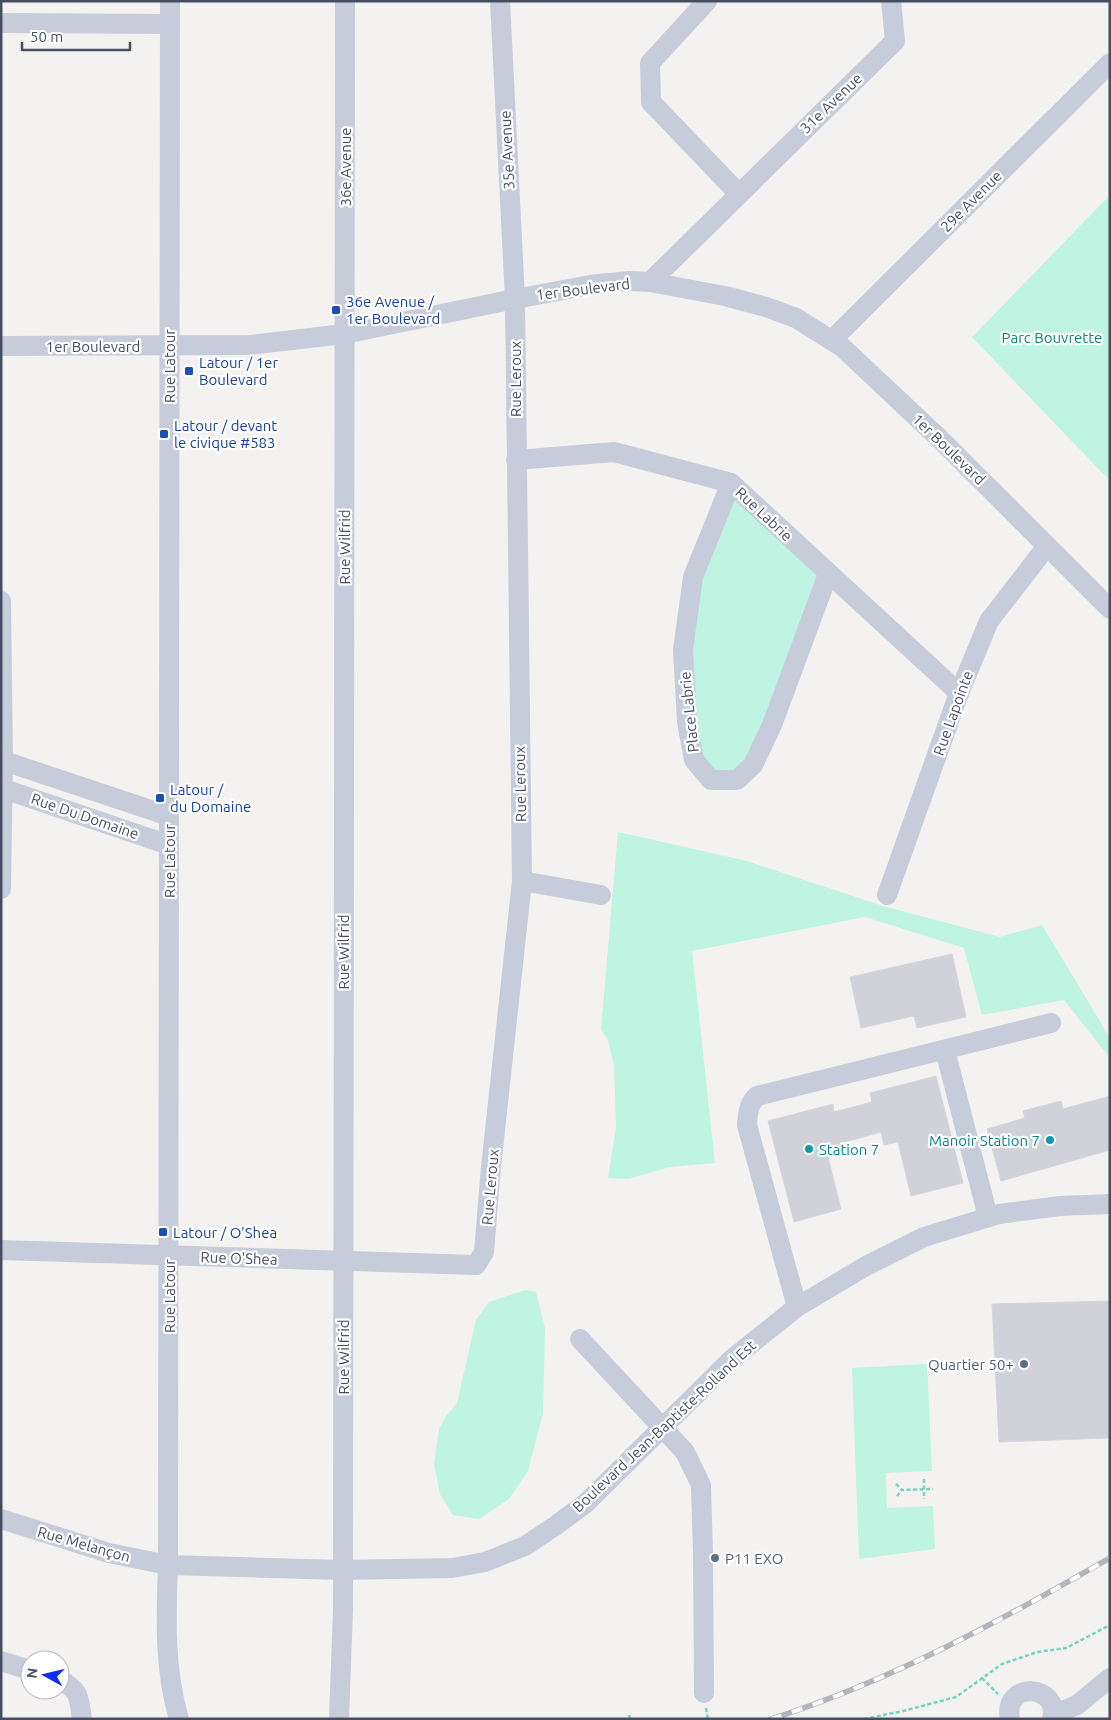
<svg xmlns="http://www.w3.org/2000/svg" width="1111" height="1720" font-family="Ubuntu,sans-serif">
<rect width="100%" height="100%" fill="#f4f2f1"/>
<g fill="#bef4e1">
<path d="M1110 195V481L972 337Z"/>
<path d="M731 483 828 574 753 765 711 780 687 722 693 577Z"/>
<path d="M618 832 747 861 883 906 1000 937 1042 925 1110 1038V1058L1064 1000 982 1015 964 948 865 917 692 951 715 1163 670 1167 628 1179 608 1178 616 1127 614 1066 608 1040 601 1029Z"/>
<path d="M525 1290 536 1292 545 1328 543 1413 528 1471 509 1499 479 1519 453 1515 440 1494 434 1464 439 1429 447 1415 457 1403 476 1320 489 1302Z"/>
<path d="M927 1364 932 1471 886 1473 887 1508 933 1506 935 1549 859 1559 852 1368Z"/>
</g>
<g fill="#d1d2d9" stroke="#d5d5dd">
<path d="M952 954 966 1017 917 1028 914 1016 861 1028 850 977Z"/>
<path d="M936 1076 963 1183 911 1196 898 1142 884 1145 881 1132 841 1143 844 1153 828 1157 841 1209 794 1222 768 1121 833 1104 834 1112 872 1102 870 1093Z"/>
<path d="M1110 1096V1150L1001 1181 987 1129 1025 1118 1023 1111 1061 1101 1063 1109Z"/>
<path d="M1110 1301V1438L999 1442 992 1304Z"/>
</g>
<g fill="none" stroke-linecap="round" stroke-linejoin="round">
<g stroke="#72d5c0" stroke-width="2.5" stroke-dasharray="4 2.5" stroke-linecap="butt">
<path d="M924 1479V1499"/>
<path d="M896 1484 902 1490 933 1489"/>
<path d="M897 1496 902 1490"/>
<path d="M982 1678 998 1694"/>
<path d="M706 1708 708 1719"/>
<path d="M629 1715 630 1719"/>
<path d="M864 1719 903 1711 956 1697 1002 1664 1037 1652 1066 1648 1110 1625"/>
</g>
<g stroke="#c7ccda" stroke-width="20">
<path d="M170 1 168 1565C166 1616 164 1669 179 1719"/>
<path d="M707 1 650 63 651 102 739 194"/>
<path d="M1 23 170 24"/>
<path d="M650 282 895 41 891 1"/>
<path d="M832 340 1110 63"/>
<path d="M1 346 250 345 344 334 515 299 590 285 629 281 650 282 725 296 766 307 796 318 842 347 941 440 1110 609"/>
<path d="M516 460 614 452 731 483 959 693"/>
<path d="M731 483 693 577 683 650 687 722 694 760 711 780H737L753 765 772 725 828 574"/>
<path d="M1 601 3 760 1 889"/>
<path d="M1 760 169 816"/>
<path d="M1 788 169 845"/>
<path d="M522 881 601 895"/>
<path d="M887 895 959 693 989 621 1047 546"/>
<path d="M945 1050 988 1217"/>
<path d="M1 1250 476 1265 484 1252 491 1167 522 881 515 299 500 1"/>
<path d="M797 1307 747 1125C748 1114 748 1104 757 1096L1051 1023"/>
<path d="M580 1339 685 1452 701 1485 703 1555 704 1693"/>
<path d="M1 1519 109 1553 168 1565 342 1570 452 1568 485 1562 525 1546 555 1526 586 1503 732 1359 797 1307 866 1266 924 1237 999 1214 1060 1206 1110 1204"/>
<path d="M1 1661 30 1670"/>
<path d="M60 1679C81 1693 78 1695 82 1719"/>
<path d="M1053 1715 1077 1705 1110 1678"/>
<path d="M339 1719 343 1609 345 1"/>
<path d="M1010 1719C1002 1680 1061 1684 1052 1719"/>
</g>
<defs>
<path id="rail" d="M771 1719C891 1681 1002 1620 1110 1558"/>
</defs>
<use href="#rail" stroke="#b3b4bc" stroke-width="5.5"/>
<use href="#rail" stroke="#fff" stroke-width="4" stroke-dasharray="11" stroke-linecap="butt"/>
</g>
<g fill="#1a4fb4" stroke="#fff" stroke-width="2">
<rect x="331" y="305" width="10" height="10" rx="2.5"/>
<rect x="184" y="366" width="10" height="10" rx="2.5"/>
<rect x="159" y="429" width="10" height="10" rx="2.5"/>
<rect x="155" y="793" width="10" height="10" rx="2.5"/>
<rect x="158" y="1227" width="10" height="10" rx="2.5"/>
</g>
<g fill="#0f9aa8" stroke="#fff" stroke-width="2">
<circle cx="1050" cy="1140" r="5"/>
<circle cx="809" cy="1149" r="5"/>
</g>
<g fill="#5c6f8a" stroke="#fff" stroke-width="2">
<circle cx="1024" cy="1364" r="5"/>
<circle cx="715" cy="1558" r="5"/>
</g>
<g text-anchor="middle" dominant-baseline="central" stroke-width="4.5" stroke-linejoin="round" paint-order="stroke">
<g font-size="15" fill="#474e61" stroke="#fff">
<text transform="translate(831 103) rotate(-44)">31e Avenue</text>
<text transform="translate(507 150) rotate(-93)">35e Avenue</text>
<text transform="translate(345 167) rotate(-90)">36e Avenue</text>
<text transform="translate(971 201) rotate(-45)">29e Avenue</text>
<text transform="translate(583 289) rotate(-7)">1er Boulevard</text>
<text x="93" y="346">1er Boulevard</text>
<text transform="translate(169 366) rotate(-90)">Rue Latour</text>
<text transform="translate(515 379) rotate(-90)">Rue Leroux</text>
<text transform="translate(949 449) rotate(44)">1er Boulevard</text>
<text transform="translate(764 514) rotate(43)">Rue Labrie</text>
<text transform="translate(344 547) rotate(-90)">Rue Wilfrid</text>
<text transform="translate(689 712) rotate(-96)">Place Labrie</text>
<text transform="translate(953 713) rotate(-70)">Rue Lapointe</text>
<text transform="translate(520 784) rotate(-91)">Rue Leroux</text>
<text transform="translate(85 816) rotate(19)">Rue Du Domaine</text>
<text transform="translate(169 861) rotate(-90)">Rue Latour</text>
<text transform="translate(343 952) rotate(-90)">Rue Wilfrid</text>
<text transform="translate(490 1187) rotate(-85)">Rue Leroux</text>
<text transform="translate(239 1258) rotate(2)">Rue O'Shea</text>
<text transform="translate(169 1296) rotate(-90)">Rue Latour</text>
<text transform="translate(343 1357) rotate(-90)">Rue Wilfrid</text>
<text transform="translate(664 1426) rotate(-43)">Boulevard Jean-Baptiste-Rolland Est</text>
<text transform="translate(84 1544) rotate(16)">Rue Melançon</text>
</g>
<g font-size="15" fill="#164399" stroke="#fff" text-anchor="start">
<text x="346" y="301">36e Avenue /<tspan x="346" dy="17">1er Boulevard</tspan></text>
<text x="199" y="362">Latour / 1er<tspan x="199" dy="17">Boulevard</tspan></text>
<text x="174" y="425">Latour / devant<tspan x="174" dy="17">le civique #583</tspan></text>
<text x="170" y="789">Latour /<tspan x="170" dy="17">du Domaine</tspan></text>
<text x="173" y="1232">Latour / O'Shea</text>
</g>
<g font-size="15" fill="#10856a" stroke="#fff">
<text x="1052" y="337">Parc Bouvrette</text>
</g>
<g font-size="15" fill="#0d838f" stroke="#fff" text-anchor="end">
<text x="1040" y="1140">Manoir Station 7</text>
<text x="819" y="1149" text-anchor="start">Station 7</text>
</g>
<g font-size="15" fill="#4e5e75" stroke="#fff" text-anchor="end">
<text x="1014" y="1364">Quartier 50+</text>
<text x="725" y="1558" text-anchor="start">P11 EXO</text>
</g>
</g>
<rect width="1111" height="1720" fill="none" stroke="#474e61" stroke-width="5"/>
<g transform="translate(45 1675) rotate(278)"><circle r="24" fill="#ffffff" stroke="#b5b8c0"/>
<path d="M0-4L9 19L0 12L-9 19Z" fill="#0a2ff5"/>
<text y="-8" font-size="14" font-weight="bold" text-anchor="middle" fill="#474e61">N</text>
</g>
<path d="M22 42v8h108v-8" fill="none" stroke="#474e61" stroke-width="2.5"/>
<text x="30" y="42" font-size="15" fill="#474e61" stroke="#ffffff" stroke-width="4" paint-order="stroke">50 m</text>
</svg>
